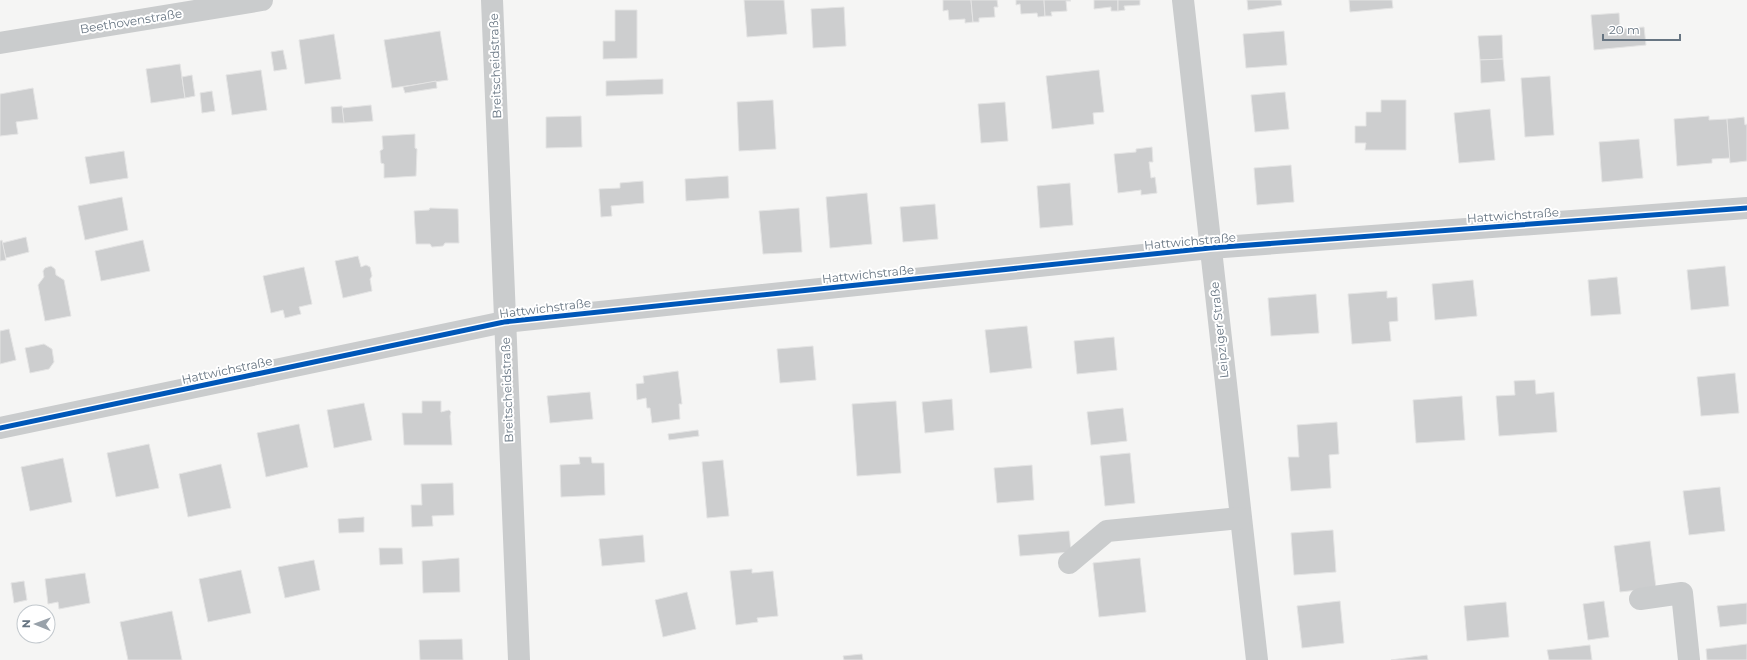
<svg xmlns="http://www.w3.org/2000/svg" width="1747" height="660" font-family="Montserrat,sans-serif">
<rect width="100%" height="100%" fill="#f5f5f4"/>
<g fill="#cdcecf" stroke="#e4e4e4">
<path d="M744 0H784L787 34 747 37Z"/>
<path d="M943 0H971L973 22 965 23V19L949 20 948 10 943 11Z"/>
<path d="M971 0H997L998 7H994L995 17 979 18V22H973Z"/>
<path d="M1016 0H1044L1045 16 1038 17 1037 13 1021 14 1020 4 1016 5Z"/>
<path d="M1044 0H1070L1071 1H1066L1067 11 1051 12 1052 16H1045Z"/>
<path d="M1094 0H1118V11H1111V7L1094 9Z"/>
<path d="M1118 0H1140V5L1124 6 1125 10 1118 11Z"/>
<path d="M1247 0H1281L1282 5 1248 10Z"/>
<path d="M1349 0H1392L1393 8 1350 12Z"/>
<path d="M844 7 846 46 813 48 811 9Z"/>
<path d="M615 10H637V58L603 59V41H615Z"/>
<path d="M1619 13 1620 29 1644 27 1646 45 1594 50 1591 15Z"/>
<path d="M440 31 448 80 392 88 384 40Z"/>
<path d="M1284 31 1287 65 1246 68 1243 34Z"/>
<path d="M334 34 341 79 305 84 299 40Z"/>
<path d="M1502 35 1503 59 1480 60 1478 36Z"/>
<path d="M283 50 287 69 274 71 271 52Z"/>
<path d="M1503 59 1505 81 1481 83 1480 60Z"/>
<path d="M180 64 185 98 151 103 146 69Z"/>
<path d="M261 70 267 110 232 115 226 75Z"/>
<path d="M1099 70 1104 112 1093 113 1094 124 1052 129 1046 76Z"/>
<path d="M192 75 195 96 185 98 182 77Z"/>
<path d="M1550 76 1554 135 1525 137 1521 78Z"/>
<path d="M663 79V94L606 96V81Z"/>
<path d="M436 81 437 88 405 93 403 87Z"/>
<path d="M33 88 38 119 16 122 18 134 0 136V94Z"/>
<path d="M212 91 215 111 202 113 200 93Z"/>
<path d="M1285 92 1289 129 1255 132 1251 95Z"/>
<path d="M773 100 776 149 739 151 737 102Z"/>
<path d="M1381 100H1406V150H1365L1366 143H1355V126H1366V112H1381Z"/>
<path d="M1005 102 1008 141 981 143 978 104Z"/>
<path d="M371 105 373 121 344 123 342 108Z"/>
<path d="M342 106 344 123H332L331 107Z"/>
<path d="M1490 109 1495 160 1459 163 1454 113Z"/>
<path d="M581 116 582 147 546 148V117Z"/>
<path d="M1709 116V120L1727 119 1730 158 1712 159V163L1677 166 1674 119Z"/>
<path d="M1744 117 1745 125 1747 124V161L1730 163 1727 119Z"/>
<path d="M415 134V148L417 149 416 176 384 178V164L381 163 380 151 383 149 382 136Z"/>
<path d="M1639 139 1643 178 1602 182 1599 142Z"/>
<path d="M1152 147 1153 162H1149L1151 178 1155 177 1157 193 1141 195V190L1118 193 1114 154 1136 152V149Z"/>
<path d="M124 151 128 178 90 184 85 157Z"/>
<path d="M1291 165 1294 202 1257 205 1254 168Z"/>
<path d="M728 176 729 198 686 201 685 179Z"/>
<path d="M643 181 644 203 611 206 612 216 601 217 599 189 620 188V183Z"/>
<path d="M1070 183 1073 225 1040 228 1037 186Z"/>
<path d="M867 193 872 244 830 248 826 197Z"/>
<path d="M122 197 128 230 85 240 78 206Z"/>
<path d="M935 204 938 239 903 242 900 207Z"/>
<path d="M430 208 458 209 459 243H445L443 246 432 247 430 244H416L414 211 429 210Z"/>
<path d="M799 208 802 252 763 254 759 211Z"/>
<path d="M26 237 29 252 6 258 2 243Z"/>
<path d="M2 240 6 260 0 261V241Z"/>
<path d="M143 240 150 271 101 281 95 251Z"/>
<path d="M358 256 361 267 366 265 370 267 372 276 370 279 372 291 343 298 335 261Z"/>
<path d="M51 266 55 269 56 275 64 280 71 316 45 321 38 285 44 277 43 271 45 268Z"/>
<path d="M1725 266 1729 306 1691 310 1687 270Z"/>
<path d="M304 267 312 304 299 307 301 314 285 318 283 310 271 313 263 276Z"/>
<path d="M1617 277 1621 314 1591 316 1588 280Z"/>
<path d="M1473 280 1477 316 1435 320 1432 284Z"/>
<path d="M1387 291V298L1397 297 1398 321 1389 322 1391 341 1352 344 1348 294Z"/>
<path d="M1316 294 1319 333 1271 336 1268 298Z"/>
<path d="M1027 326 1032 368 990 373 985 330Z"/>
<path d="M9 329 16 360 0 364V331Z"/>
<path d="M1114 337 1117 370 1077 374 1074 341Z"/>
<path d="M44 344 52 349 54 362 49 369 30 373 25 348Z"/>
<path d="M813 346 816 380 780 383 777 349Z"/>
<path d="M678 371 682 404H679L680 419 652 423 650 408H647L646 398 637 400 636 384 644 383 643 376Z"/>
<path d="M1735 373 1739 413 1701 416 1697 377Z"/>
<path d="M1535 380 1536 394 1554 392 1557 432 1499 436 1496 396 1515 395 1514 381Z"/>
<path d="M590 392 593 419 550 423 547 396Z"/>
<path d="M1462 396 1465 440 1416 443 1413 400Z"/>
<path d="M952 399 954 430 925 433 922 402Z"/>
<path d="M422 401H441V412L449 410 451 412 450 416 452 445H404L402 413H422Z"/>
<path d="M896 401 901 473 857 476 852 404Z"/>
<path d="M364 403 372 440 334 448 327 410Z"/>
<path d="M1123 408 1127 441 1091 445 1087 412Z"/>
<path d="M1337 422 1339 454 1329 455 1331 488 1291 491 1288 457H1299L1297 425Z"/>
<path d="M299 424 308 467 266 477 257 433Z"/>
<path d="M698 430 699 436 669 440 668 434Z"/>
<path d="M149 444 159 488 116 497 107 453Z"/>
<path d="M1130 453 1135 503 1105 506 1100 456Z"/>
<path d="M579 457H591L592 463H604L605 495 561 497 560 465 580 464Z"/>
<path d="M63 458 72 502 30 511 21 467Z"/>
<path d="M723 460 729 516 707 518 702 462Z"/>
<path d="M221 464 231 508 188 517 179 474Z"/>
<path d="M1032 465 1034 500 997 503 994 468Z"/>
<path d="M453 483 454 515 432 516 433 526 412 527 411 505H422L421 484Z"/>
<path d="M1720 487 1725 531 1689 535 1683 491Z"/>
<path d="M364 517V532L339 533 338 519Z"/>
<path d="M1333 530 1336 572 1294 575 1291 533Z"/>
<path d="M1069 531 1071 552 1020 556 1018 535Z"/>
<path d="M643 535 645 562 602 566 599 539Z"/>
<path d="M1650 541 1656 588 1620 592 1614 546Z"/>
<path d="M379 548H402L403 564 380 565Z"/>
<path d="M459 558 460 592 423 593 422 561Z"/>
<path d="M1140 558 1146 612 1099 617 1093 563Z"/>
<path d="M314 560 320 590 285 598 278 567Z"/>
<path d="M752 569V573L773 571 778 616 757 618 758 622 736 625 730 571Z"/>
<path d="M241 570 251 613 208 622 199 579Z"/>
<path d="M85 573 90 603 59 609 58 602 48 604 45 579Z"/>
<path d="M24 581 27 600 14 603 11 583Z"/>
<path d="M687 592 696 629 663 637 655 600Z"/>
<path d="M1340 601 1344 643 1302 648 1297 606Z"/>
<path d="M1604 601 1609 637 1588 640 1583 604Z"/>
<path d="M1506 602 1509 637 1467 641 1464 606Z"/>
<path d="M1747 603V624L1720 627 1717 606Z"/>
<path d="M172 611 182 660H128L120 622Z"/>
<path d="M462 639 463 660H420L419 640Z"/>
<path d="M1747 644V660H1707L1706 649Z"/>
<path d="M1590 645 1592 660H1549L1547 650Z"/>
<path d="M862 654 863 660H844L843 656Z"/>
<path d="M1427 655 1428 660H1391Z"/>
</g>
<g fill="none" stroke-linecap="round" stroke-linejoin="round">
<g stroke="#cacccd" stroke-width="22">
<path d="M492 0 519 660"/>
<path d="M1183 0 1257 660"/>
<path d="M0 43 262 0"/>
<path d="M0 428 504 322 1210 248 1747 208"/>
<path d="M1069 563 1107 531 1240 518"/>
<path d="M1640 599 1682 593 1689 660"/>
</g>
<defs>
<path id="cycleway" d="M0 428 504 322 1210 248 1747 208"/>
</defs>
<use href="#cycleway" stroke="#fff" stroke-width="8"/>
<use href="#cycleway" stroke="#0057b8" stroke-width="5"/>
</g>
<g text-anchor="middle" dominant-baseline="central" stroke-width="4" stroke-linejoin="round" paint-order="stroke">
<g font-size="12" fill="#677582" stroke="#fff">
<text transform="translate(131 21) rotate(-9)">Beethovenstraße</text>
<text transform="translate(495 66) rotate(-92)">Breitscheidstraße</text>
<text transform="translate(1513 215) rotate(-4)">Hattwichstraße</text>
<text transform="translate(1190 241) rotate(-5)">Hattwichstraße</text>
<text transform="translate(868 274) rotate(-6)">Hattwichstraße</text>
<text transform="translate(545 308) rotate(-7)">Hattwichstraße</text>
<text transform="translate(1219 330) rotate(-96)">Leipziger Straße</text>
<text transform="translate(227 370) rotate(-12)">Hattwichstraße</text>
<text transform="translate(507 390) rotate(-92)">Breitscheidstraße</text>
</g>
</g>
<g transform="translate(36 624) rotate(271)"><circle r="19" fill="#ffffff" stroke="#c2c8cd"/>
<path d="M0-3L7 15L0 10L-7 15Z" fill="#99a2aa"/>
<text y="-6" font-size="11" font-weight="bold" text-anchor="middle" fill="#677582">N</text>
</g>
<path d="M1603 34v6h77v-6" fill="none" stroke="#677582" stroke-width="2"/>
<text x="1609" y="34" font-size="12" fill="#677582" stroke="#ffffff" stroke-width="3" paint-order="stroke">20 m</text>
</svg>
